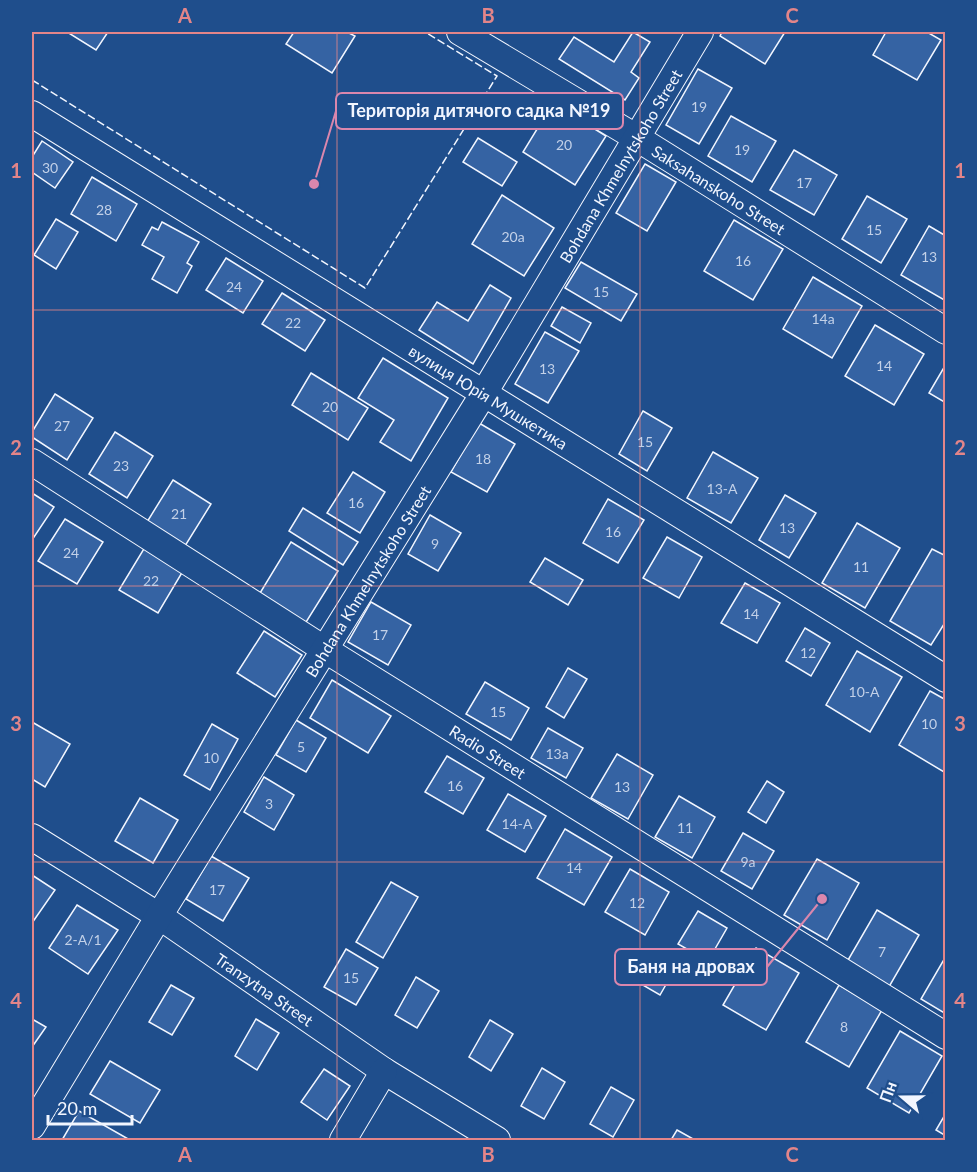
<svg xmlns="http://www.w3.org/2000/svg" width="977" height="1172" font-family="Lato,sans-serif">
<rect width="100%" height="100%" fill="#1f4e8c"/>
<g fill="#3563a3" stroke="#f2f6ff" stroke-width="1.5">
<path d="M67 32H108L96 50Z"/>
<path d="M294 32H347L355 36 332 73 286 44Z"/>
<path d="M633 32 650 42 631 72 639 78 625 100 559 59 574 37 614 62Z"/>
<path d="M722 32H785L765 64 720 36Z"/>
<path d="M886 32H927L941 40 917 80 873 55Z"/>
<path d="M698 69 732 88 699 144 666 125Z"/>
<path d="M553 103 606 136 575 185 523 152Z"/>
<path d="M731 116 776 141 752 182 708 156Z"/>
<path d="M478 138 517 162 502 186 463 162Z"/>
<path d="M42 141 73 162 55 188 32 172V157Z"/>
<path d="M794 150 837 175 814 215 770 190Z"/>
<path d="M645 164 676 182 647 231 616 213Z"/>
<path d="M92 177 137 204 116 241 71 214Z"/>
<path d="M502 195 554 228 524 276 472 244Z"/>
<path d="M867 196 907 219 881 263 842 239Z"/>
<path d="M56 219 78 232 56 269 34 255Z"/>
<path d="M734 220 783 249 753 300 704 271Z"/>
<path d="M162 222 199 242 187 263 192 266 177 293 152 279 164 257 142 245 152 227 158 230Z"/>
<path d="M929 226 946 236V301L901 275Z"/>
<path d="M226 258 263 281 243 313 206 290Z"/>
<path d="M581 262 637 294 621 321 565 288Z"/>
<path d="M813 277 862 306 832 358 783 329Z"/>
<path d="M490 285 511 298 473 364 419 330 437 302 468 321Z"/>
<path d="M282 293 325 320 305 351 262 324Z"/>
<path d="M562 307 591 323 580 343 551 326Z"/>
<path d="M875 325 924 354 894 405 845 376Z"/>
<path d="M545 332 579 351 548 403 515 384Z"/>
<path d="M383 358 448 398 411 461 380 442 394 420 358 398Z"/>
<path d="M946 364V403L929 393Z"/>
<path d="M311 373 368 408 348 440 292 405Z"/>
<path d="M55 394 93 418 67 460 32 437V432Z"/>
<path d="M643 411 672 428 647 471 619 454Z"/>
<path d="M479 423 515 444 487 492 451 472Z"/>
<path d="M115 432 153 456 127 498 89 474Z"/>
<path d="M713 452 758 478 731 523 687 498Z"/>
<path d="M353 472 385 492 360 533 327 513Z"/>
<path d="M173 480 211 504 185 546 147 522Z"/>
<path d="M32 493 54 507 32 540Z"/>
<path d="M785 495 816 513 789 558 759 540Z"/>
<path d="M608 499 644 520 618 563 583 543Z"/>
<path d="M303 508 358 542 343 565 289 531Z"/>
<path d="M430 515 461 533 438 571 408 554Z"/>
<path d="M65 519 103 542 77 584 38 561Z"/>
<path d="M857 523 900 548 865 608 822 583Z"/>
<path d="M667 537 702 557 679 598 643 578Z"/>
<path d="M291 542 338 571 303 627 257 598Z"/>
<path d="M145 547 183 571 158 613 119 590Z"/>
<path d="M932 549 946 556V621L931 645 890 621Z"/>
<path d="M545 558 583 580 568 605 530 582Z"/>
<path d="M745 583 780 603 757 643 721 623Z"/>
<path d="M371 602 411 625 388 665 348 642Z"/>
<path d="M805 628 830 643 811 676 786 661Z"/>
<path d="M264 631 302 655 275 697 237 673Z"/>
<path d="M857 651 902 677 870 732 826 705Z"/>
<path d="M568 668 587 679 564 718 546 707Z"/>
<path d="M332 680 391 716 368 753 310 718Z"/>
<path d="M485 682 529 708 511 740 466 714Z"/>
<path d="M930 691 946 700 944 772 899 745Z"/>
<path d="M296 720 326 738 306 772 276 755Z"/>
<path d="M32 722 70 744 45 787 32 779Z"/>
<path d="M212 724 238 739 210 790 184 775Z"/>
<path d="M548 728 583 748 566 778 531 758Z"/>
<path d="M617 754 653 775 628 819 591 798Z"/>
<path d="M447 756 484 778 463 814 425 792Z"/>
<path d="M264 777 294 795 274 830 244 812Z"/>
<path d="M767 781 784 792 766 823 748 812Z"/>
<path d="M508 794 546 816 525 852 487 830Z"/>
<path d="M679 796 715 817 692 858 655 837Z"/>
<path d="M140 798 178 820 153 863 115 841Z"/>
<path d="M565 829 612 857 584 905 537 878Z"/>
<path d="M743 833 774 851 752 889 721 871Z"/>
<path d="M211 856 249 878 223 921 186 899Z"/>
<path d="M817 859 859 883 827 940 784 915Z"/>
<path d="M630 869 669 892 645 935 605 912Z"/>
<path d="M32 875 55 890 32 923Z"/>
<path d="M391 882 418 897 383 958 356 942Z"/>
<path d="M77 905 118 930 88 974 49 948Z"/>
<path d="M877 910 919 935 886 992 844 967Z"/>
<path d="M698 911 727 928 708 961 678 944Z"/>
<path d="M756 948 799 973 766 1030 723 1005Z"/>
<path d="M346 949 378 968 356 1005 324 987Z"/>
<path d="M657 956 676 967 660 995 641 984Z"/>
<path d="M946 956V1014L921 999Z"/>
<path d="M416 977 439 991 417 1028 395 1015Z"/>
<path d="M171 985 194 998 172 1035 149 1022Z"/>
<path d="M839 985 882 1010 849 1067 806 1042Z"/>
<path d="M32 1019 46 1027 32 1047Z"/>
<path d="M256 1019 279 1033 257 1070 235 1056Z"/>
<path d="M490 1020 513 1034 491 1071 469 1057Z"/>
<path d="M900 1031 942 1056 909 1113 867 1088Z"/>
<path d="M110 1061 160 1090 140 1123 90 1094Z"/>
<path d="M542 1068 565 1082 544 1119 521 1106Z"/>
<path d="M324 1069 350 1086 327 1120 301 1102Z"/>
<path d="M611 1087 634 1100 613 1137 590 1124Z"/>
<path d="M79 1111 130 1140H62Z"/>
<path d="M946 1113V1136L936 1130Z"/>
<path d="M677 1130 695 1140H671Z"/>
</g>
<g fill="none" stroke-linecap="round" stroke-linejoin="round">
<defs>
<g id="street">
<path id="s1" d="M460 32 637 138 946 331"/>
<path id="s2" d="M32 114 946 679"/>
<path id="s3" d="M32 462 324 649 946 1036"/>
<path id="s4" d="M32 837 159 916 384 1071 497 1140"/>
<path id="s5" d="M32 1126 159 916 484 393 700 32"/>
<path d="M343 1140 384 1071"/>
</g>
</defs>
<use href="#street" stroke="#f2f6ff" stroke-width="28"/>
<use href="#street" stroke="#1f4e8c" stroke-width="26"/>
<path stroke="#f2f6ff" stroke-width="1.5" stroke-dasharray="8 3" stroke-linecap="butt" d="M32 80 365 288 497 76 425 32"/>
</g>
<path fill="none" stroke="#e38589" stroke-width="1.5" stroke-opacity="0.55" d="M337 32V1140M640 32V1140M32 310H946M32 586H946M32 862H946"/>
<g text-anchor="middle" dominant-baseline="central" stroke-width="4.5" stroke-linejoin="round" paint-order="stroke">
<g font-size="14" fill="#c3d1e8">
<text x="699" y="106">19</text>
<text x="564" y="144">20</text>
<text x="742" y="149">19</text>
<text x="50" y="167">30</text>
<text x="804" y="182">17</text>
<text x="104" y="209">28</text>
<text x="874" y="229">15</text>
<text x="513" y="236">20а</text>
<text x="929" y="256">13</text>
<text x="743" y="260">16</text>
<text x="234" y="286">24</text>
<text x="601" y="291">15</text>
<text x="823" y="318">14а</text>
<text x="293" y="322">22</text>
<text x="884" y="365">14</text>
<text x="547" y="368">13</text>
<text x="330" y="406">20</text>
<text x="62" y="425">27</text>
<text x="645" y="441">15</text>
<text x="483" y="458">18</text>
<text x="121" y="465">23</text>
<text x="722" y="488">13-А</text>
<text x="356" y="502">16</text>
<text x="179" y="513">21</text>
<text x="787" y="527">13</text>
<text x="613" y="531">16</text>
<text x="435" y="543">9</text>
<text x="71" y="552">24</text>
<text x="861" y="566">11</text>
<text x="151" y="580">22</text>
<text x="751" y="613">14</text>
<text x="380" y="634">17</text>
<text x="808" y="652">12</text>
<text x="864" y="691">10-А</text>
<text x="498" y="711">15</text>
<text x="929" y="723">10</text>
<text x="301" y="746">5</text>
<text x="557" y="753">13а</text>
<text x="211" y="757">10</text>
<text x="455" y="785">16</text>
<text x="622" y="786">13</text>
<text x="269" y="803">3</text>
<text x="517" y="823">14-А</text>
<text x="685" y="827">11</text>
<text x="748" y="861">9а</text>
<text x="574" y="867">14</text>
<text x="217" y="889">17</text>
<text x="637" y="902">12</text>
<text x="83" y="939">2-А/1</text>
<text x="882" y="951">7</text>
<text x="351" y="977">15</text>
<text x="844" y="1026">8</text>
</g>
<g font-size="16" fill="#f2f6ff" stroke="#1f4e8c">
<text stroke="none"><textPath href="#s5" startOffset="1126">Bohdana Khmelnytskoho Street</textPath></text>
<text stroke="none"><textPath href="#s1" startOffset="303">Saksahanskoho Street</textPath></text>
<text stroke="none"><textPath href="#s2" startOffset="537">вулиця Юрія Мушкетика</textPath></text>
<text stroke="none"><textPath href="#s5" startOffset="640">Bohdana Khmelnytskoho Street</textPath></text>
<text stroke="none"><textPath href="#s3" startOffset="540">Radio Street</textPath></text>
<text stroke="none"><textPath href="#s4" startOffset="278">Tranzytna Street</textPath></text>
</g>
</g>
<path fill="none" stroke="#da87ad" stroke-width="2" d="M314 184L336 111M822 899L767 967"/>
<g fill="#da87ad" stroke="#1f4e8c" stroke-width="2">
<circle cx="314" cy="184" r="6"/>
<circle cx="822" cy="899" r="6"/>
</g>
<g fill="#1f4e8c" stroke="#da87ad" stroke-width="2">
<rect x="336" y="93" width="287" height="36" rx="6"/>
<rect x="615" y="949" width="152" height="36" rx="6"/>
</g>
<g font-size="18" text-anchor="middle" font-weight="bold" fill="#f2f6ff">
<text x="479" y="117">Територія дитячого садка №19</text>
<text x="691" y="973">Баня на дровах</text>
</g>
<rect width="977" height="1172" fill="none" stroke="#1f4e8c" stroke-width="66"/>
<g transform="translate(902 1097) rotate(290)" stroke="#1f4e8c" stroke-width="4.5" paint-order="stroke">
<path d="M0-4.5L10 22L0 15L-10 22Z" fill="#f2f6ff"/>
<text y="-9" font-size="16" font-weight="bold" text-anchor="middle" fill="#f2f6ff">Пн</text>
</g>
<path d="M48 1115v9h84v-9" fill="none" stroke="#f2f6ff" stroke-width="3"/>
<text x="57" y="1115" font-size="18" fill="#f2f6ff" stroke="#1f4e8c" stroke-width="4.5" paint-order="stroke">20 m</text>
<rect x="33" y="33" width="911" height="1106" fill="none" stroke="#e38589" stroke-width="2"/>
<g font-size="20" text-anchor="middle" font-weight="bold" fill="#e38589">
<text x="185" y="23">A</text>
<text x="488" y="23">B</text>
<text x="792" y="23">C</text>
<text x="16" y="178">1</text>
<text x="960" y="178">1</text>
<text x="16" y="455">2</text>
<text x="960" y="455">2</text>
<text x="16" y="731">3</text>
<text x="960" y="731">3</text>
<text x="16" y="1008">4</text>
<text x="960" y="1008">4</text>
<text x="185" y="1162">A</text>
<text x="488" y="1162">B</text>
<text x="792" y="1162">C</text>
</g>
</svg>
